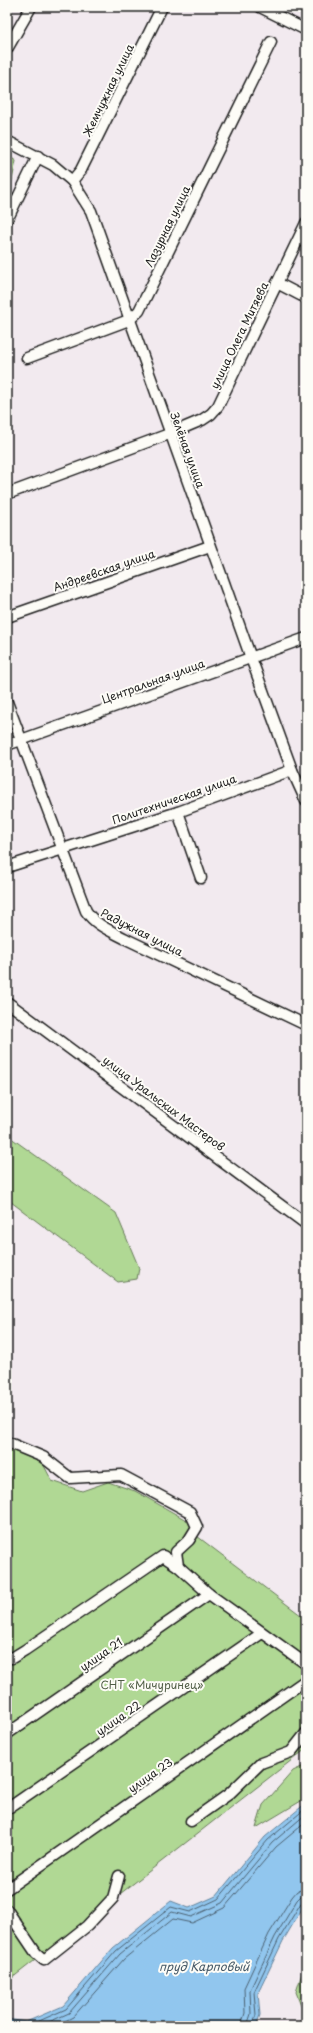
<svg xmlns="http://www.w3.org/2000/svg" width="313" height="2033" font-family="'Playpen Sans',sans-serif">
<rect width="100%" height="100%" fill="#f2eaef"/>
<filter id="ink" filterUnits="userSpaceOnUse"><feTurbulence type="fractalNoise" baseFrequency=".025" numOctaves="2"/><feDisplacementMap in="SourceGraphic" scale="8" xChannelSelector="R" yChannelSelector="G"/><feConvolveMatrix kernelMatrix="1 2 1 2 8 2 1 2 1" color-interpolation-filters="sRGB"/></filter>
<g filter="url(#ink)">
<g fill="#b0d894" stroke="#667a58">
<path d="M7 155 16 161 7 204Z"/>
<path d="M7 1135 116 1213 139 1268 137 1279 118 1282 7 1199Z"/>
<path d="M7 1447 41 1460 52 1481 82 1491 108 1482 135 1491 195 1525 189 1530 306 1619V1749L7 1982Z"/>
<path d="M306 1765V1798L256 1828 263 1805 293 1771Z"/>
<path d="M306 1961V2018L296 1992Z"/>
</g>
<path fill="#91c6ee" stroke="#62829a" d="M306 1803V1902L283 1941 258 1993 260 2015 256 2026H7V2019L26 2022 63 2006 113 1948 171 1901 189 1908 216 1896 265 1837Z"/>
<g fill="none" stroke-linecap="round" stroke-linejoin="round">
<g stroke="#4b6070" stroke-width="1">
<path d="M28 2026 66 2009 116 1951 171 1907 190 1912 218 1899 268 1840 306 1808"/>
<path d="M40 2026 69 2013 120 1954 172 1912 191 1917 222 1903 272 1843 306 1814"/>
<path d="M55 2026 73 2017 124 1959 173 1919 192 1923 224 1908 276 1847 306 1822"/>
<path d="M241 2026 245 2013 244 1988 269 1934 292 1897 297 1891 306 1889"/>
<path d="M247 2026 251 2014 250 1990 275 1937 297 1900 301 1896 306 1895"/>
<path d="M252 2026 256 2015 254 1992 279 1939 301 1903 306 1901"/>
</g>
<defs>
<g id="minor">
<path d="M260 7 306 30"/>
<path d="M7 49 31 7"/>
<path d="M7 141 53 165 72 181 91 211 251 658 292 770 306 801"/>
<path d="M72 181 81 170 162 7"/>
<path d="M7 220 38 156"/>
<path d="M277 283 306 298"/>
<path d="M27 358 129 320 139 311 271 42"/>
<path d="M7 494 169 434 202 420 211 414 218 406 306 223"/>
<path d="M7 617 210 546"/>
<path d="M7 702 86 911C95 925 111 931 126 939L306 1025"/>
<path d="M7 745 306 638"/>
<path d="M178 812 201 878"/>
<path d="M7 867 178 812 292 770"/>
<path d="M7 1002 306 1224"/>
<path d="M7 1442 43 1457 70 1478 121 1475 190 1512 197 1527 189 1540 176 1552 178 1566"/>
<path d="M7 1658H12L25 1650 163 1556 178 1566 209 1594 306 1664"/>
<path d="M7 1734 209 1594"/>
<path d="M7 1809 262 1633"/>
<path d="M191 1821 229 1794 261 1763 291 1752 306 1733"/>
<path d="M7 1889 306 1680"/>
<path d="M7 1910 36 1953 44 1960 87 1926 113 1898 119 1876"/>
</g>
</defs>
<use href="#minor" stroke="#1c1c1c" stroke-width="13"/>
<use href="#minor" stroke="#fdfcf7" stroke-width="10"/>
</g>
</g>
<g text-anchor="middle" dominant-baseline="central" stroke-width="4" stroke-linejoin="round" paint-order="stroke">
<g font-size="11" fill="#1c1c1c" stroke="#fdfcf7">
<text transform="translate(108 90) rotate(-64)">Жемчужная улица</text>
<text transform="translate(167 226) rotate(-64)">Лазурная улица</text>
<text transform="translate(239 335) rotate(-64)">улица Олега Митяева</text>
<text transform="translate(188 450) rotate(70)">Зелёная улица</text>
<text transform="translate(104 570) rotate(-19)">Андреевская улица</text>
<text transform="translate(153 681) rotate(-20)">Центральная улица</text>
<text transform="translate(174 799) rotate(-19)">Политехническая улица</text>
<text transform="translate(142 932) rotate(27)">Радужная улица</text>
<text transform="translate(164 1103) rotate(37)">улица Уральских Мастеров</text>
<text transform="translate(101 1654) rotate(-35)">улица 21</text>
<text transform="translate(118 1718) rotate(-35)">улица 22</text>
<text transform="translate(150 1775) rotate(-35)">улица 23</text>
</g>
<g font-size="11" fill="#505e46" stroke="#fdfcf7">
<text x="152" y="1684">СНТ «Мичуринец»</text>
</g>
<g font-size="12" font-style="italic" fill="#455866" stroke="#fdfcf7">
<text x="204" y="1966">пруд Карповый</text>
</g>
</g>
<rect width="313" height="2033" fill="none" stroke="#fdfcf7" stroke-width="24"/>
<rect x="12" y="12" width="289" height="2009" fill="none" stroke="#1c1c1c" stroke-width="1.5" filter="url(#ink)"/>
</svg>
